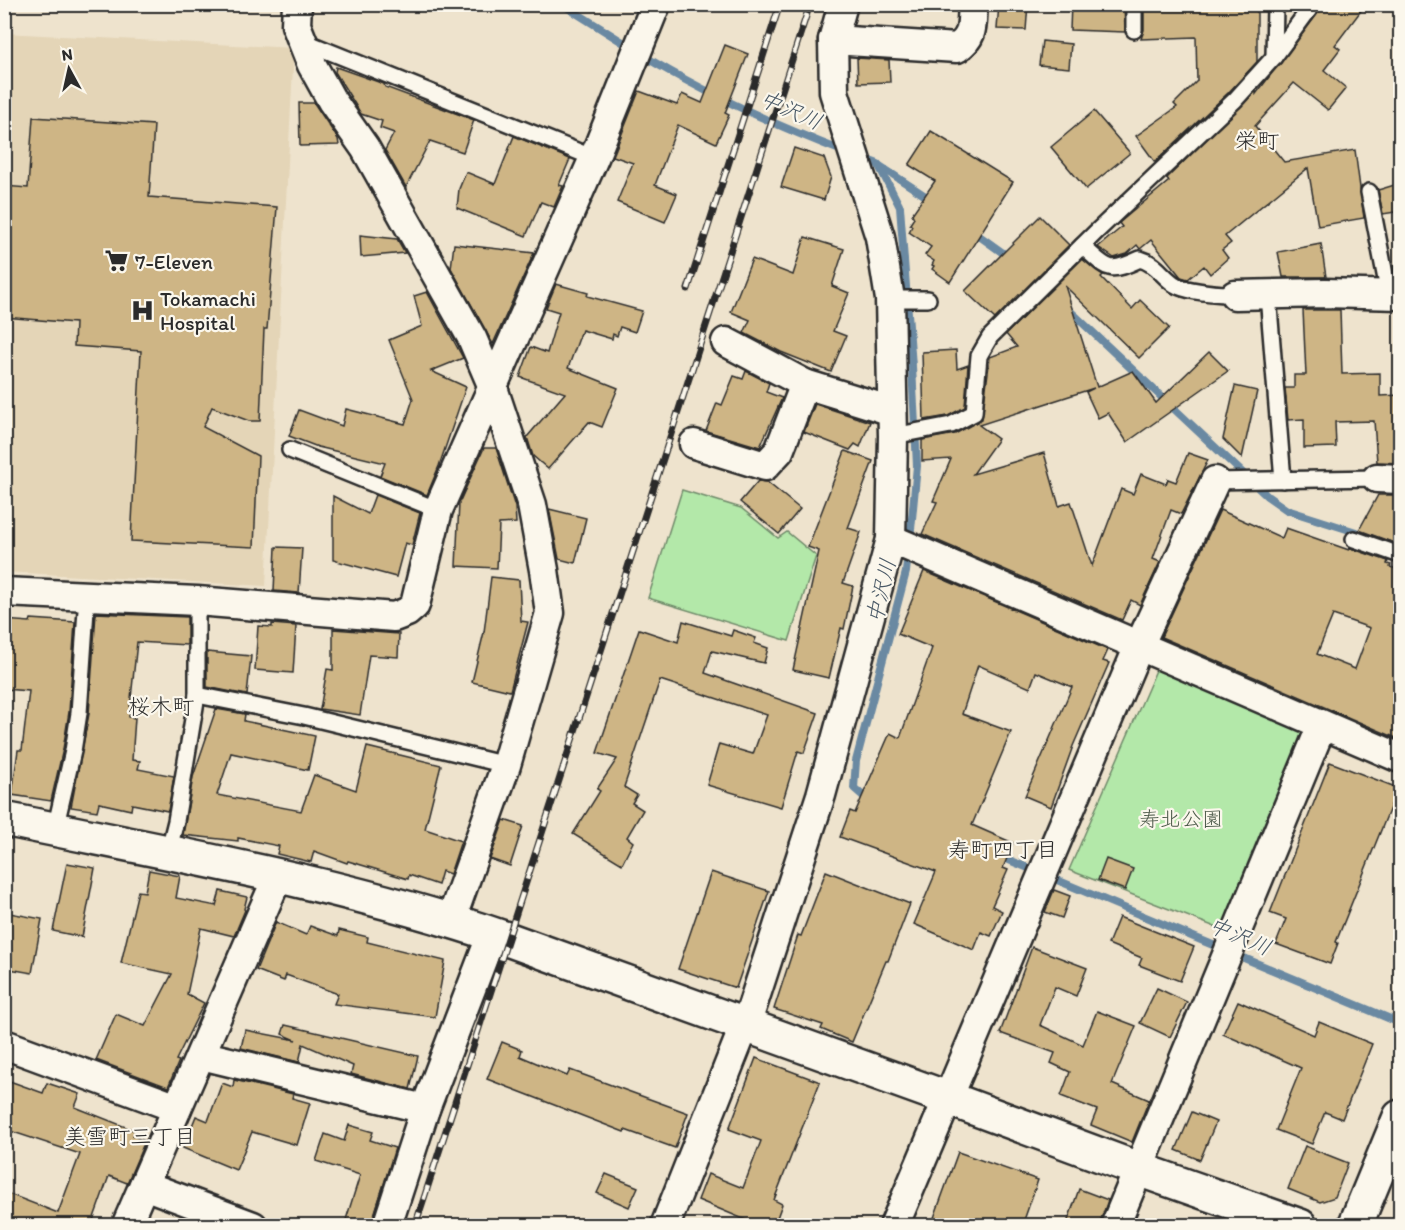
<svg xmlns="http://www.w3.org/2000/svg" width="1405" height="1230" font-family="Itim,'Klee One',sans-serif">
<rect width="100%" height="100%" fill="#eee3cd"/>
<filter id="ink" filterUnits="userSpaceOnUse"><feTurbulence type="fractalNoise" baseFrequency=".0167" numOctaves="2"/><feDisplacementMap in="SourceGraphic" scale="12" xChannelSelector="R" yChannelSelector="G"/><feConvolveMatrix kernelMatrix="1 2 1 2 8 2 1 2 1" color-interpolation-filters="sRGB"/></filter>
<g filter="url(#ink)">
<path fill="#e4d5b7" d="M4 33 294 48 266 586 5 572Z"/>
<g fill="#b3e8a9" stroke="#6f8a6a" stroke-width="1.5">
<path d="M682 490 741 508 778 538 787 532 816 556 789 641 648 598Z"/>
<path d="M1157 668 1307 730 1223 930 1069 870Z"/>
</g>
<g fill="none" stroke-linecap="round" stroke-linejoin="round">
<g stroke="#6b89a2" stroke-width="8">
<path d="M562 4 632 48"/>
<path d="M642 55C706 94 775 125 845 152"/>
<path d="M862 158 878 164 900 207 912 366 917 466 910 540"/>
<path d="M880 166 933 201"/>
<path d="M971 230 1010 258"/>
<path d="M1069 310 1267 496 1287 510 1400 546"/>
<path d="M870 802 854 788 856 761 906 572 908 552"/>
<path d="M997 855 1400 1023"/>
</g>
</g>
<g fill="#ceb585" stroke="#2b2b2b" stroke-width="1.5" fill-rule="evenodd">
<path d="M999 4H1028L1026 30 997 29Z"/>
<path d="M1071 4H1124L1125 32 1070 30Z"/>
<path d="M1144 4H1257V62L1228 93 1155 162 1136 136 1177 107 1174 104 1197 81 1196 37 1141 39 1144 30Z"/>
<path d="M1325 4H1366L1335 45 1340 49 1324 70 1346 88 1328 110 1294 83 1255 126 1284 162 1355 150 1364 218 1318 226 1308 168 1225 236 1231 243 1222 250 1228 258 1210 274 1204 266 1188 279 1181 277 1151 240 1140 249 1137 245 1127 254 1114 258 1098 247 1122 227 1119 223 1132 212 1169 181 1167 178 1256 91V94Z"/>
<path d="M1042 41 1071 44 1069 68 1039 65Z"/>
<path d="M725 45 748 54 725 113 729 115 716 143 678 125 655 185 677 194 665 222 617 202 633 163 613 156 639 91 677 105 682 94 702 103Z"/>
<path d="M857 58 889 60 890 82 858 83Z"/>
<path d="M336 67 384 84 385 87 474 120 463 152 430 141 406 187 385 150 394 133 380 128 382 121 361 114 335 72Z"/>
<path d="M299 103H314L338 139 339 145 300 146Z"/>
<path d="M1094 111 1130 153 1086 189 1051 147Z"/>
<path d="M33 117 154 125 149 197 277 207 267 329H264L260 421H249L212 407 203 427 258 456 254 547 131 541 141 351 74 346 75 323 4 317V186L28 188Z"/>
<path d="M931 131 1013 182 950 282 932 269 934 266 932 265 934 261 925 255 931 247 909 232 912 226 910 224 914 218 912 214 935 181 909 165Z"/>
<path d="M514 136 570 159 559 185 563 186 554 207 541 202 526 236 457 208 459 189 466 172 495 184Z"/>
<path d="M794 148 824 158 831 177 824 200 781 187Z"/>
<path d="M1401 183V211L1383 214 1378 190Z"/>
<path d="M1040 216 1069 245 995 319 965 291Z"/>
<path d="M360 235 397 239 405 253 361 257Z"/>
<path d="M805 237 844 249 832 286 849 293 833 331 846 336 831 372 781 352 744 333 750 320 731 312 752 259 793 275Z"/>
<path d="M454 244 534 253 493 344 451 268Z"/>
<path d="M1321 244 1326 277H1283L1278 252Z"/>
<path d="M1082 259 1103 275 1101 277 1132 309 1140 300 1169 328 1139 358 1065 286 1097 387 1133 371 1156 403 1209 352 1228 371 1127 442 1108 413 1098 418 1086 392 1094 388 979 425 998 439 973 474 1044 453 1059 506 1071 502 1092 566 1121 489 1133 494 1141 474 1166 484 1168 479 1176 482 1188 453 1208 460 1181 514 1171 510 1153 559 1160 562 1140 605 1131 600 1122 620 922 534 937 502 933 501 951 459 922 461V440L955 434 982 419 990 357 1017 347 1006 334Z"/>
<path d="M556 284 588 293 587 296 642 311 635 332 620 327 617 336 613 334 612 339 582 330 568 368 618 388 602 427 589 422 548 469 533 456 527 437 565 393 520 377 531 347 547 353 559 312 546 308Z"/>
<path d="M427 292 463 358 431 371 466 387 439 466 427 495 380 476 385 463 318 447 289 436 299 410 342 426 346 409 405 424 413 399 389 340 422 326 414 296Z"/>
<path d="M1303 310H1340L1342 374 1380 373V396L1401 395V463L1377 462 1374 421 1335 422 1336 447 1304 448V419L1288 420 1285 388H1294V375H1306Z"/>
<path d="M956 350 957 369 968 365 965 407 948 416 924 420 922 352Z"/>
<path d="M746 371 769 383 766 392 782 398 760 447 706 431 717 403 722 405 734 376 743 379Z"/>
<path d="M1235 386 1257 391 1242 458 1223 439Z"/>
<path d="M815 404 870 422 860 447 855 444 850 450 804 432Z"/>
<path d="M484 448H496L515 507 516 523 499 524 497 568 456 566 459 503Z"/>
<path d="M845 451 873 461 848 528 861 532 843 583 853 586 844 629 841 628 829 678 793 670 819 551 808 547Z"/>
<path d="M758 481 767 482 800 509 779 534 740 502Z"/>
<path d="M375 495 420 513 412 545 405 543 396 577 333 560V496L368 514Z"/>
<path d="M1378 495H1401V538L1397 544 1359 530Z"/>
<path d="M549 509 586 518 575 563 559 559Z"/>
<path d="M1220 510 1282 538 1286 528 1349 550 1350 548 1388 561 1387 564 1391 565 1390 567 1401 570V740L1161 637ZM1333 615 1370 628 1355 669 1317 654Z"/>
<path d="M276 547 302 548 299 593 274 591Z"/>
<path d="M924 571 1108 650 1103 661 1109 663 1073 746 1051 807 1025 796 1072 687 1036 672 1030 688 978 665 962 714 1011 732 972 825 1013 843 1003 868 1008 870 992 906 1002 911 991 936 981 932 974 950 914 924 936 872 840 837 850 811 855 813 890 733 900 738 932 648 898 634Z"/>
<path d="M491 577 519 580 521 621 528 622 510 691 472 682 484 632Z"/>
<path d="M96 613 187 617V645L137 642 129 717 135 718 132 760 140 761 138 769 174 776 168 811 132 804 131 810 99 803 97 811 71 807 89 714Z"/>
<path d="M31 619 75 622 69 712 63 749 51 801 12 795 18 750H22L29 691 4 689V620L30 622Z"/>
<path d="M683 621 731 636 733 630 756 638 754 643 768 648 764 663 712 651 705 673 818 713 804 753 798 751 781 807 707 785 719 744 753 754 767 715 660 680 624 787 637 795 632 803 643 810 627 837 633 842 622 864 573 834 600 791 597 789 617 759 597 753 639 629 678 642Z"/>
<path d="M272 624 296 626 293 673 255 670 258 626 272 627Z"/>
<path d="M333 629 399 634 398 657 369 655 360 715 320 709 327 669 333 670Z"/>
<path d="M207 652 251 656 247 695 207 687Z"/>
<path d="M216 709 245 714 244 721 315 736 308 770 231 753 217 795 301 811 314 775 356 790 367 747 441 765 425 829 461 841 450 874 442 871 438 885 409 875 408 879 348 861 347 863 314 851 311 862 277 854 279 846 238 838V841L183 835 193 777Z"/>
<path d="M1330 762 1398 788 1336 942 1338 943 1330 964 1276 944 1286 919 1270 913Z"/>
<path d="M504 820 523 826 510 866 490 859Z"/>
<path d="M1106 859 1133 869 1125 890 1098 880Z"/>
<path d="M67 863 95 868 82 937 53 931Z"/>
<path d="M149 870 180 876 176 898 216 906 220 891 247 897 244 909 245 910 234 936 201 928 187 994 204 1003 176 1060 179 1061 168 1087 96 1060 116 1014 145 1026 172 974 121 963 138 891 145 892Z"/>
<path d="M826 871 910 904 888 961H886L852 1042 821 1029 823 1025 774 1009 798 935 801 936Z"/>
<path d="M711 872 769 891 736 988 678 969Z"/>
<path d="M1054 890 1070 896 1062 918 1045 912Z"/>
<path d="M4 912 42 919 32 973 4 968Z"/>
<path d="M1119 917 1194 947 1180 981 1139 965 1142 958 1108 944Z"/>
<path d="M276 922 306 935 310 926 338 936 339 930 368 937 367 942 445 961 435 1017 334 1004 338 994 286 975 284 981 256 970Z"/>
<path d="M1032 947 1087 968 1076 996 1055 987 1040 1025 1083 1045 1097 1011 1136 1026 1112 1084 1149 1100 1132 1142 1091 1125 1097 1110 1061 1096 1070 1072 1051 1063 1055 1053 1000 1033Z"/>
<path d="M1157 988 1187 1002 1170 1037 1140 1023Z"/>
<path d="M1238 1001 1314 1035 1319 1022 1372 1044 1342 1119 1325 1112 1312 1144 1276 1130 1301 1068 1223 1034Z"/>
<path d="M285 1025 418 1056 410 1089 351 1074 353 1066 303 1044 299 1062 241 1048 245 1030 296 1040 282 1034Z"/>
<path d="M502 1042 522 1050 520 1056 567 1076 570 1070 688 1113 675 1148 625 1130 624 1132 487 1079Z"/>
<path d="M756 1058 820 1082 774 1200 782 1204 774 1226H760L698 1200 708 1174 743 1188 761 1141 729 1129Z"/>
<path d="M4 1079 43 1093 47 1083 80 1094 75 1107 136 1131 133 1136 145 1141 127 1183 109 1176 91 1226H4V1192L58 1213 80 1154 4 1129Z"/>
<path d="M234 1080 293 1094 292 1098 310 1103 297 1145 252 1132 236 1170 183 1148 196 1116 208 1121 222 1083 233 1087Z"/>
<path d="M1192 1112 1216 1122 1200 1160 1176 1150Z"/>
<path d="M349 1125 373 1132 370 1140 395 1148 371 1226H344L360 1175 316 1161 325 1134 344 1141Z"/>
<path d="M1305 1146 1348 1163 1335 1197 1320 1202 1288 1189Z"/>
<path d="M958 1152 1038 1180 1022 1226H931Z"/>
<path d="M606 1174 638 1187 629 1207 597 1193Z"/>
<path d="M1079 1189 1108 1200 1099 1226H1066Z"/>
</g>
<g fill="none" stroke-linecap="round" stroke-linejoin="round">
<defs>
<g id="service">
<path d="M1134 4V30"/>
<path d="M303 41 594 158"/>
<path d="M1274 57 1275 4"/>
<path d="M1369 192 1389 295"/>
<path d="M1082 246C1108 268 1106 275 1140 259 1157 264 1160 274 1174 284 1188 293 1219 293 1235 295"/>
<path d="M1268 295 1283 480"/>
<path d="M890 299H928"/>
<path d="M893 436 951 425 974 413 979 356 990 337 1096 232 1235 100 1274 57 1313 4"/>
<path d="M290 450 438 510"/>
<path d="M1215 481 1377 478"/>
<path d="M1354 539 1400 555"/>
<path d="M197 695 304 716 506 765"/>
<path d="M55 829 73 751 79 713 87 595"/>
<path d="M168 853 176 821 197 695V601"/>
</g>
<g id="minor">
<path d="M297 4 296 25 312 65 332 101 365 148 472 338 492 385 532 505 544 570 550 613 506 765 451 920"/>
<path d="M833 40 957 48C975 36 971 24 973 4"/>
<path d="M1235 295 1325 293 1400 295"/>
<path d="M726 342 805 384"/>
<path d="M694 444 765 466 779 451 805 384 892 411"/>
<path d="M1377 478 1400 479"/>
<path d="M891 539 1400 758"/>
<path d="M4 592 197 601 394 617 407 612 415 605 438 510 594 158 656 4"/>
<path d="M4 1044 177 1108"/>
<path d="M201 1055 425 1109"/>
<path d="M144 1185 253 1226"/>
<path d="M126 1226 278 876"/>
<path d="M387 1226 425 1109 492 934"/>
<path d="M665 1226 752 1007 821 795 891 539 893 436 890 299 880 237 834 92 833 40 843 4"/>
<path d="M894 1226 1139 646 1215 481"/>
<path d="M1115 1226 1322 725"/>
</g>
<g id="tertiary">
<path d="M4 819C173 854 344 883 507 939L947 1098 1138 1169 1300 1226"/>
<path d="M1355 1226 1400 1117"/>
</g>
</defs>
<use href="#service" stroke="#2b2b2b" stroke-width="20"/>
<use href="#minor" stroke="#2b2b2b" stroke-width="33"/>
<use href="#tertiary" stroke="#2b2b2b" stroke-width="38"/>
<use href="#service" stroke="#fbf7ec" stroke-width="15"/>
<use href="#minor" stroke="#fbf7ec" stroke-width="28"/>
<use href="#tertiary" stroke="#fbf7ec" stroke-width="33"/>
<defs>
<g id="rail">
<path d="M688 289 780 4"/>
<path d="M415 1226 810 4"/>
</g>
</defs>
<use href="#rail" stroke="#2b2b2b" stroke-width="7"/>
<use href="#rail" stroke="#fbf7ec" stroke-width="4.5" stroke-dasharray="14" stroke-linecap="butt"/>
</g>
</g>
<defs>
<symbol id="supermarket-bare" viewBox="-9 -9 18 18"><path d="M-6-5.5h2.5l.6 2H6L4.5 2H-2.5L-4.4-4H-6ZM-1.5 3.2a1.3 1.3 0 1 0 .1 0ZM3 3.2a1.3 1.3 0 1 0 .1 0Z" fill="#2b2b2b" stroke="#fbf7ec" stroke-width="2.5" paint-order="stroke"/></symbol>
<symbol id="hospital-bare" viewBox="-9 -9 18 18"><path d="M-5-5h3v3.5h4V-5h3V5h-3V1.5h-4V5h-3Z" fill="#2b2b2b" stroke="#fbf7ec" stroke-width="2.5" paint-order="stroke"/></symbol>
</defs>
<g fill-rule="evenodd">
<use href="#supermarket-bare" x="100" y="244" width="33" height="33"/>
<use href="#hospital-bare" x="126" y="294" width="33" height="33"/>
</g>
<g text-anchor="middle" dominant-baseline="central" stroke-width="4.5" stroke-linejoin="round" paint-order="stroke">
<g font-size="21" fill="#2b2b2b" stroke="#fbf7ec" text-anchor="start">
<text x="135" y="261">7-Eleven</text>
<text x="160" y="298">Tokamachi<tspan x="160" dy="24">Hospital</tspan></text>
</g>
<g font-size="21" fill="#4d5a4a" stroke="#fbf7ec">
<text x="1181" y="818">寿北公園</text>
</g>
<g font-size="22" font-style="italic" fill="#4b5a67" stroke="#fbf7ec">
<text transform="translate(791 110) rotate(24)">中沢川</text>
<text transform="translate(881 591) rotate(-77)">中沢川</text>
<text transform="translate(1240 936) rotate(23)">中沢川</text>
</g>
<g font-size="22" fill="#2b2b2b" stroke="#fbf7ec">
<text x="1257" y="140">栄町</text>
<text x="161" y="706">桜木町</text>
<text x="1003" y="849">寿町四丁目</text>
<text x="130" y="1136">美雪町三丁目</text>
</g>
</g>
<rect width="1405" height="1230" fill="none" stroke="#fbf7ec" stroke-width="24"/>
<rect x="12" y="12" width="1381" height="1206" fill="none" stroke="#2b2b2b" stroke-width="2" filter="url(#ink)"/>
<g transform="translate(69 69) rotate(352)" stroke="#fbf7ec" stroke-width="4.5" paint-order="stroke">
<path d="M0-4.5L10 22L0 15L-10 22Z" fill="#2b2b2b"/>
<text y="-9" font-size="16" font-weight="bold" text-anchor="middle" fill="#2b2b2b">N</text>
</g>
</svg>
